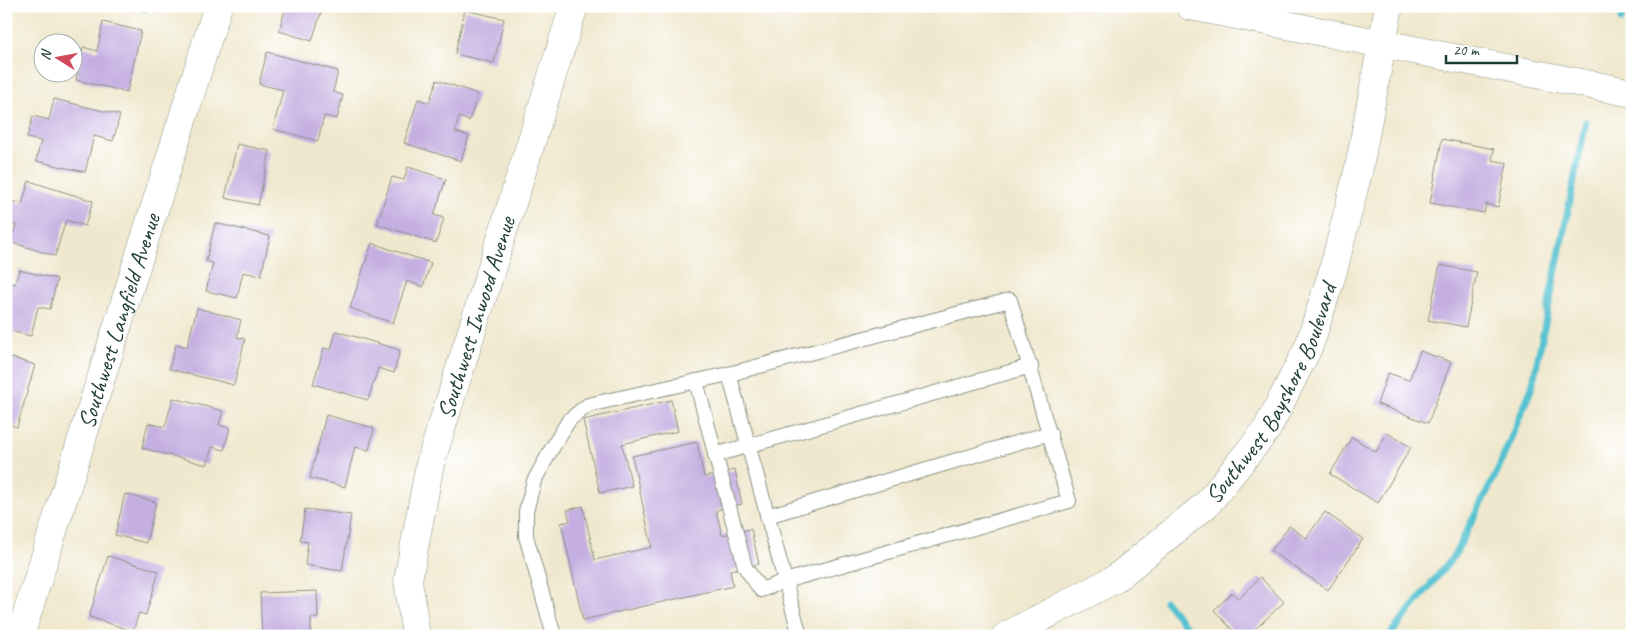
<svg xmlns="http://www.w3.org/2000/svg" width="1638" height="642" font-family="Caveat,sans-serif">
<rect width="100%" height="100%" fill="#fff"/>
<filter id="ink" filterUnits="userSpaceOnUse"><feTurbulence type="fractalNoise" baseFrequency=".02" numOctaves="2"/><feDisplacementMap in="SourceGraphic" scale="10" xChannelSelector="R" yChannelSelector="G"/><feConvolveMatrix kernelMatrix="1 2 1 2 8 2 1 2 1" color-interpolation-filters="sRGB"/></filter>
<filter id="wash" filterUnits="userSpaceOnUse"><feTurbulence type="fractalNoise" baseFrequency=".0096" numOctaves="4" result="noise"/><feDisplacementMap in="SourceGraphic" scale="20" xChannelSelector="R" yChannelSelector="G"/><feGaussianBlur stdDeviation="1.12" result="paint"/><feColorMatrix in="noise" values="0 0 0 0 0 0 0 0 0 0 0 0 0 0 0 0 0 1.4 0 .05"/><feComposite in="paint" operator="in"/></filter>
<g filter="url(#wash)">
<rect width="100%" height="100%" fill="#f0e8ce"/>
<g fill="none" stroke-linecap="round" stroke-linejoin="round">
<g stroke="#56c2d1" stroke-width="7">
<path d="M1621 20 1624 6"/>
<path d="M1165 601 1194 636"/>
<path d="M1389 636 1454 556 1497 472 1532 387 1586 122"/>
</g>
</g>
<g id="blocks">
<g fill="#c5aee1">
<path d="M129 6H149L148 12Z"/>
<path d="M286 6H323L312 41 279 31Z"/>
<path d="M465 10 504 19 494 63 455 54Z"/>
<path d="M103 22 141 31 127 92 76 80 83 47 97 51Z"/>
<path d="M267 52 338 71 333 92 343 95 337 119 324 116 318 141 273 129 283 90 259 84Z"/>
<path d="M437 80 478 94 469 121 459 117 455 132 469 136 461 161 404 143 418 99 429 103Z"/>
<path d="M54 99 120 115 113 141 94 136 85 172 36 161 41 141 27 138 33 116 49 120Z"/>
<path d="M1442 139 1494 149 1492 160 1507 163 1498 207 1486 204 1484 213 1430 203Z"/>
<path d="M237 144 270 151 258 205 225 198Z"/>
<path d="M408 167 446 179 434 215 444 218 436 243 377 224 392 177 404 180Z"/>
<path d="M29 181 93 201 85 226 66 220 55 256 10 242 16 225 6 222 8 200 22 204Z"/>
<path d="M215 223 270 236 261 276 243 272 237 298 206 291 213 263 206 261Z"/>
<path d="M372 243 431 263 423 287 407 281 393 323 350 308Z"/>
<path d="M1440 265 1477 272 1466 327 1428 320Z"/>
<path d="M19 270 57 279 50 309 38 307 31 336 6 330V282L15 284Z"/>
<path d="M197 308 241 320 237 337 245 339 234 385 169 369 176 344 187 347Z"/>
<path d="M336 331 400 350 394 373 378 368 368 400 313 384 324 348 331 350Z"/>
<path d="M1420 351 1451 362 1428 423 1377 404 1388 373 1409 380Z"/>
<path d="M6 356 35 365 17 427 6 423Z"/>
<path d="M173 398 223 411 219 425 230 428 224 450 212 447 207 465 142 448 148 423 165 427Z"/>
<path d="M671 400 678 431 622 444 632 486 600 493 583 420Z"/>
<path d="M326 415 374 428 369 450 355 447 345 487 310 478Z"/>
<path d="M1387 433 1411 447 1378 503 1330 474 1352 437 1376 452Z"/>
<path d="M697 442 704 477 735 470 742 504 716 510 722 535 751 529 759 564 730 570 733 586 583 620 561 523 570 521 567 510 583 506 595 560 652 547 632 456Z"/>
<path d="M125 494 156 502 146 543 115 535Z"/>
<path d="M305 509 351 515 342 571 305 565 308 542 300 541Z"/>
<path d="M1325 512 1363 539 1328 590 1271 551 1289 526 1306 538Z"/>
<path d="M108 556 159 571 146 615 139 613 133 631 89 617Z"/>
<path d="M1260 577 1284 602 1248 636H1238L1214 610 1232 593 1239 599Z"/>
<path d="M317 591 318 618H311V636H262L260 593Z"/>
</g>
</g>
</g>
<g filter="url(#ink)">
<use href="#blocks" fill-opacity="0" stroke="#889281" stroke-width="1"/>
<g fill="none" stroke-linecap="round" stroke-linejoin="round">
<defs>
<g id="lane">
<path d="M696 381 745 567 761 590 785 581 1069 501 1010 300 729 374C753 461 776 548 800 636"/>
<path d="M715 455 1031 366"/>
<path d="M767 516 1050 433"/>
<path d="M554 636 526 536V511L534 481 551 450 569 420 588 405 729 374"/>
</g>
<g id="street">
<path d="M1190 6 1632 93"/>
<path id="s1" d="M20 636 218 6"/>
<path id="s2" d="M416 636 408 580 430 464 574 6"/>
</g>
<g id="secondary">
<path id="s3" d="M1006 636 1115 579 1207 504 1267 429 1309 346 1333 271 1359 168 1389 6"/>
</g>
</defs>
<use href="#lane" stroke="#889281" stroke-width="16"/>
<use href="#street" stroke="#889281" stroke-width="29"/>
<use href="#secondary" stroke="#889281" stroke-width="29"/>
<use href="#lane" stroke="#fff" stroke-width="14"/>
<use href="#street" stroke="#fff" stroke-width="28"/>
<use href="#secondary" stroke="#fff" stroke-width="28"/>
</g>
</g>
<g text-anchor="middle" dominant-baseline="central" stroke-width="4.5" stroke-linejoin="round" paint-order="stroke">
<g font-size="24" fill="#1f3d34" stroke="#fff">
<text stroke="none"><textPath href="#s2" startOffset="328">Southwest Inwood Avenue</textPath></text>
<text stroke="none"><textPath href="#s1" startOffset="330">Southwest Langfield Avenue</textPath></text>
<text stroke="none"><textPath href="#s3" startOffset="371">Southwest Bayshore Boulevard</textPath></text>
</g>
</g>
<rect width="1638" height="642" fill="none" stroke="#fff" stroke-width="25"/>
<g transform="translate(58 58) rotate(281)"><circle r="24" fill="#ffffff" stroke="#a5b1ae"/>
<path d="M0-4L9 19L0 12L-9 19Z" fill="#d1495b"/>
<text y="-8" font-size="14" font-weight="bold" text-anchor="middle" fill="#1f3d34">N</text>
</g>
<path d="M1446 55v8h71v-8" fill="none" stroke="#1f3d34" stroke-width="2.5"/>
<text x="1453" y="55" font-size="15" fill="#1f3d34" stroke="#ffffff" stroke-width="4" paint-order="stroke">20 m</text>
</svg>
